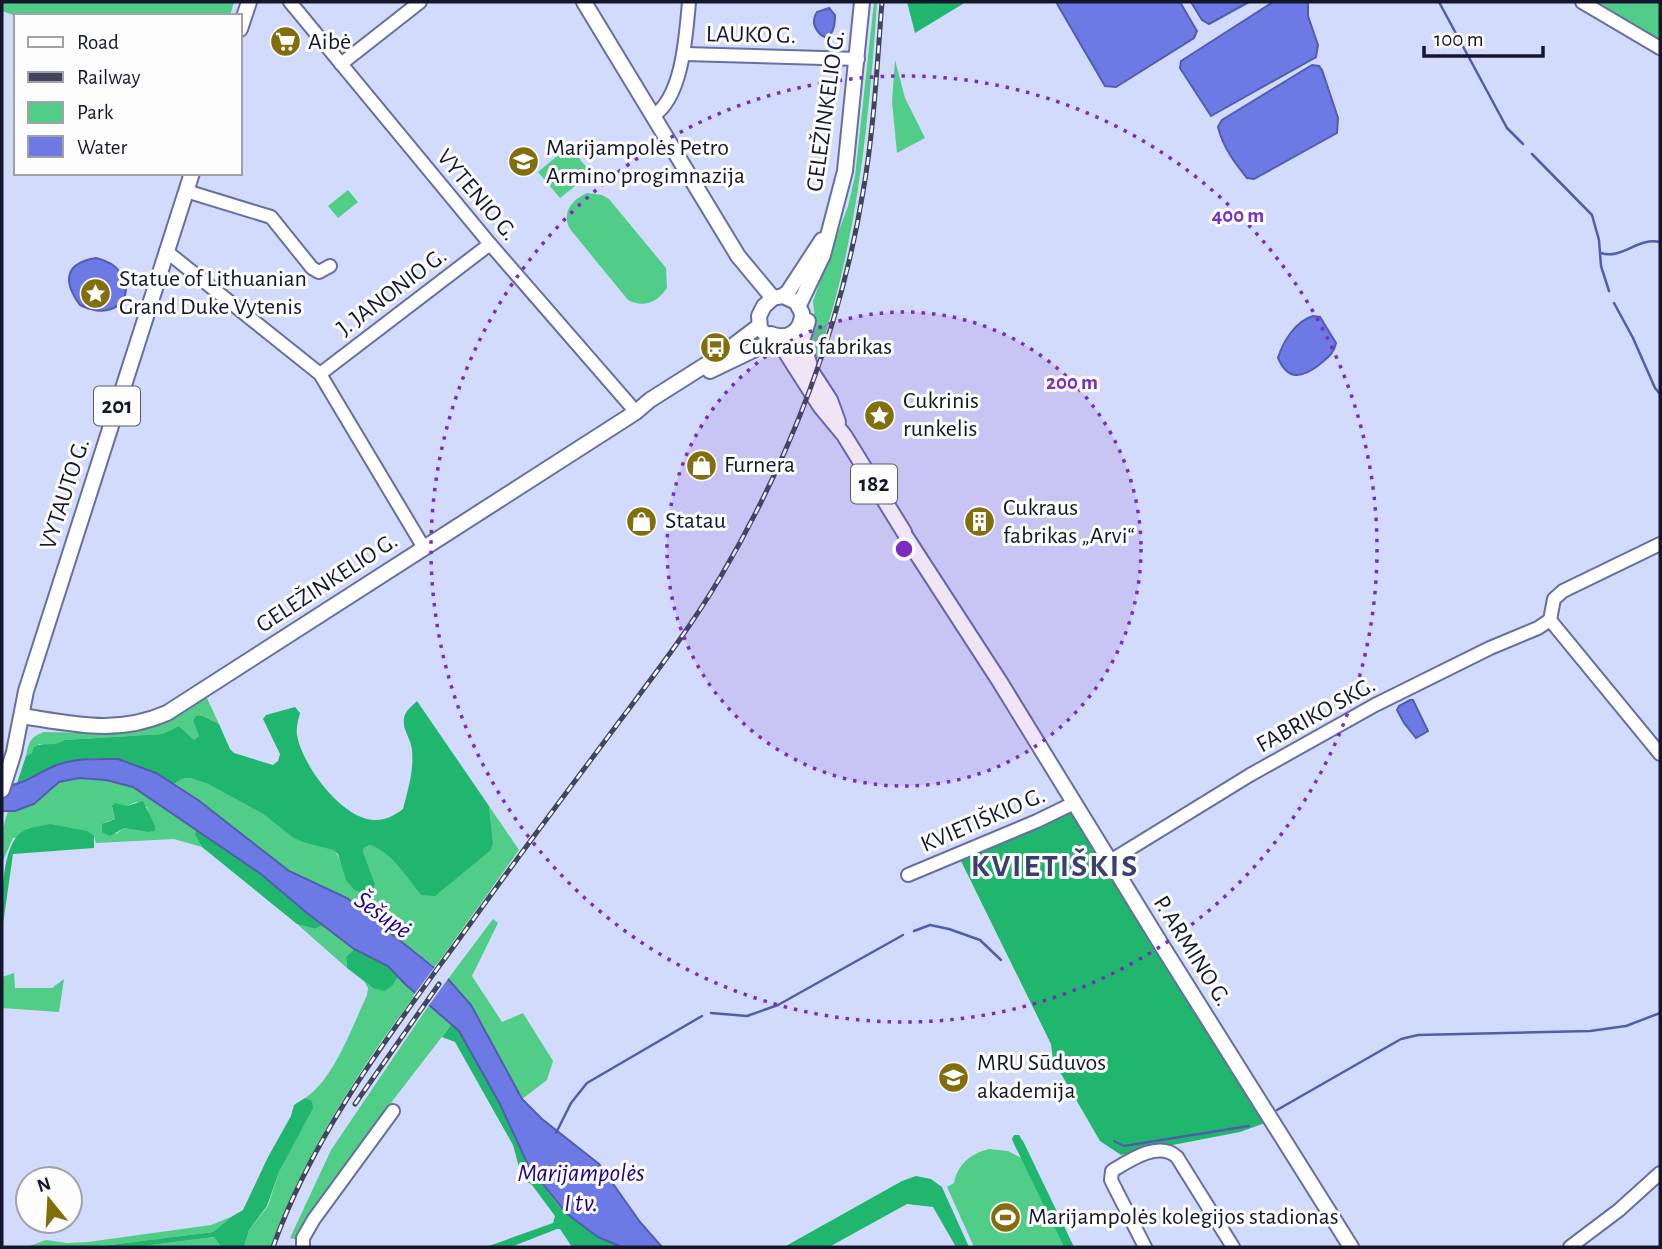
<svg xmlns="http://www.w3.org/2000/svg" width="1662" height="1249" font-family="'Alegreya Sans',sans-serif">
<rect width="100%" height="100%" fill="#d3dbfd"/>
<g fill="#50cd87" fill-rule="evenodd">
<path d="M2 2H234L230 16H16L2 11Z"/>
<path d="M874 2H877C869 123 857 244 817 359L809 344 808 338 815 323 813 301 848 206 855 176Z"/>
<path d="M1589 2H1660V43Z"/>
<path d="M895 60 905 98 925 138 897 153 892 102Z"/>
<path d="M569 146 591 173 560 198 538 172Z"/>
<path d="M348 190 358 202 338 218 328 206Z"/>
<path d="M587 193 602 195 609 199 666 268 667 288C657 303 643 308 628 300L570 229C561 212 572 200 587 193Z"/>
<path d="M88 287H98L106 292 107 301 98 305 88 300 83 295Z"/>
<path d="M206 696 219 724 203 716 193 721 199 736 194 740 179 726 162 734 64 740C55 746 49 746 39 744L32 753 26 756C29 742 30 737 44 732 116 733 143 738 206 696Z"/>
<path d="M79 778 106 780 132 787 196 829 195 835 202 847 174 839 96 843 94 836 13 838 2 863V831L8 811C30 812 41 795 57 784 63 780 72 780 79 778ZM136 802 147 807 149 817 155 826 147 832 124 828 116 834 105 822 115 819 112 807 127 806Z"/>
<path d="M190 778 208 784 263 814 292 837 333 850C343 858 343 877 353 889L375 884 363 851 364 848 370 845C392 853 406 877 421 895L493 842 489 806 519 850 435 967 347 898 289 871 198 800 174 784 182 779Z"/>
<path d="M493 919 498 923 472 976 502 1022 523 1013 553 1061 547 1080 522 1099 471 1005 448 979Z"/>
<path d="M297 924 315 929 323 925 354 949 346 957 347 968Z"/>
<path d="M14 973 15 988H52L64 979 59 1012 2 1008V977Z"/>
<path d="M398 977 416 994C357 1072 304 1155 271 1247H244L249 1230 268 1206 279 1172 312 1108V1102L305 1098C333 1081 353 1025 367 995L368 988 364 981 373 988 393 985Z"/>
<path d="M429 1005 451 1025 367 1134 297 1240 290 1238 331 1150Z"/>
<path d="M989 1149 1008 1151 1023 1159 1064 1247H974L947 1187 954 1183C958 1164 970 1154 989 1149Z"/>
<path d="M231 1217 213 1232 93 1247H27L46 1240 67 1243 88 1242 211 1225Z"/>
<path d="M214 1237 221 1247H136Z"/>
</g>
<g fill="#20b66d">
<path d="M907 2H966L915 33Z"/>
<path d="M417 701 489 806 493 842 491 850 435 896 421 895C406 877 392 853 370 845L364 848 363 851 375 884 372 893 366 895 353 889 346 880 338 854 333 850 303 842 292 837 263 814 208 784 190 778 182 779 174 784C146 767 115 753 82 760 61 764 36 778 16 786L26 756 32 753 34 747C44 741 53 748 64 740L162 734 179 726 194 740 199 736 193 721 196 716H203L219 724 230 749 234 753 273 765 278 761 280 754 263 719 266 715 295 707 300 713C298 720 296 728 297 735 302 765 344 823 378 820 388 819 395 815 403 809 408 790 414 770 412 750 411 738 402 730 404 718 405 711 412 706 417 701Z"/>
<path d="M143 801 155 826V831L147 832 124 828 110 836 102 832V824L115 819 112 806 115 803 127 806Z"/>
<path d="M1071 813 1265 1123 1240 1132 1121 1155 1100 1141 1053 1060 1051 1044 960 859Z"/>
<path d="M50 824 87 831 94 836V848L13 854 2 931C2 904 0 845 23 831 31 827 42 826 50 824Z"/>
<path d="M196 829 261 874 323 925 315 929 297 924 202 847 195 835Z"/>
<path d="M354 949 388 966 398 977 393 985 384 991 373 988 347 968 346 957Z"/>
<path d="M451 1025 459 1031 500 1104 528 1165 558 1205 566 1213 598 1236 622 1247H572L560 1229H557L511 1247H486L553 1223 555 1216 532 1185 522 1178 513 1145 455 1042 442 1037Z"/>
<path d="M305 1098 312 1101 313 1108 279 1172 267 1206 249 1230 244 1247H221L214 1237 136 1247H93L213 1232 231 1217 243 1210 268 1157 291 1116 294 1105Z"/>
<path d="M1014 1135H1019L1024 1143 1074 1247H1064L1014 1144 1012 1139Z"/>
<path d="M916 1176 931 1179 942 1187 969 1247H956L933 1207 907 1204 829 1247H784L902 1181Z"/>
</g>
<g fill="#6d7ae5" stroke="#525cae" stroke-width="2" fill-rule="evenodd">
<path d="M1056 2H1180L1197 31 1194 38 1116 87 1105 86Z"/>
<path d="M1191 2H1249L1209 24 1202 20Z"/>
<path d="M1273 2H1308V16L1318 45 1316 57 1211 116 1180 68 1181 61Z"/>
<path d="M829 8 835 15C835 24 834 32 827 38 816 34 810 22 817 12Z"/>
<path d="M1312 65 1319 66 1322 70 1338 118 1337 133 1254 179 1247 178C1234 162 1223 147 1218 127L1222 120Z"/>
<path d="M96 258C145 269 130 329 80 305 63 282 64 263 96 258ZM88 287H98L106 292 107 301 98 305 88 300 83 295Z"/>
<path d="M1313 316 1320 317 1336 343C1334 354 1327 358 1319 365 1302 378 1288 381 1278 358 1283 341 1296 321 1313 316Z"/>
<path d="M1410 700H1413L1428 731 1416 738 1404 723 1397 710 1399 706Z"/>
<path d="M118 759 156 773 198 800 289 871 347 898 448 979 471 1005 522 1099 542 1119 599 1164 640 1222 662 1247H622L598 1237 566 1213 528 1165 500 1104 459 1031 405 984 388 966 354 949 307 913 261 874 133 787 106 780 79 778 59 782 34 804 15 811H2V786C24 786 38 772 57 765 76 758 98 759 118 759Z"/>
</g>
<path fill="#d3dbfd" d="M437 964 450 976 427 1008 413 996Z"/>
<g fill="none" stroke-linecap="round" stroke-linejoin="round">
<g stroke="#525cae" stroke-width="2.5">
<path d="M1439 2 1507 128 1523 144"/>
<path d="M1532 154 1592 215 1599 240 1601 266 1609 291"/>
<path d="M1601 253C1621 260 1638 237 1660 242"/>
<path d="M1614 303 1633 338 1655 388 1660 394"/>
<path d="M914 931 930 925 949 929 980 940 1001 960"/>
<path d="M711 1013 747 1016 778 1005 903 935"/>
<path d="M1277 1110 1401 1039 1418 1035 1590 1031 1626 1026 1660 1013"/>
<path d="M556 1133 571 1103 587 1083 702 1016"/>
<path d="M1114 1141 1124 1146 1249 1126"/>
</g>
<defs>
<g id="minor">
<path d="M290 2 490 244 636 412"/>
<path d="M1582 2 1660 48"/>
<path d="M685 54 858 59"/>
<path d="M341 64 420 2"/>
<path d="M653 116C683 97 686 34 689 2"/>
<path d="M186 191 271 217 312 268 319 272 330 266"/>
<path d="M166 251 320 374 424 548"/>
<path d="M320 374 490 244"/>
<path d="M1660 544 1563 591 1554 599 1550 620 1660 754"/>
<path d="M1110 861 1250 775 1375 705 1490 648 1538 628 1550 620"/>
<path d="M908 875 1037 821 1074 803"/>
<path d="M303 1247V1238L314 1219 393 1111"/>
<path d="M1145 1247 1111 1180 1112 1171C1130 1160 1159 1140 1177 1157L1233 1247"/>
<path d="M1570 1247 1619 1210 1660 1173"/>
</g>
<g id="major">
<path d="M584 2 738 256 773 298"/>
<path d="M240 29 249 2"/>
<path d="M783 296 788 292 822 240"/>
<path d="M799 305 823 255 845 171 862 2"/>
<path d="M808 321 802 341 810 366"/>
<path d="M766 336 771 334C788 341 802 331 802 313L796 302 783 296 773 298 764 306 759 316 760 329 785 351 820 406 844 435 904 532"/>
<path d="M804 360 830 400 838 422"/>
<path d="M710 371 772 341"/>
<path d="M906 537 1000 682 1164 949 1351 1247"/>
<path d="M22 716C74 724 117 735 167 713L636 412 650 400 718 357 759 326"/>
<path d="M2 790 14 752 26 691 192 173"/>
</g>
</defs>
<use href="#minor" stroke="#666fa3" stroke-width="16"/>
<use href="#major" stroke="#666fa3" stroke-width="18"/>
<use href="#minor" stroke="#fff" stroke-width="12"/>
<use href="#major" stroke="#fff" stroke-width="14"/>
<defs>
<g id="rail">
<path d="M355 1104 439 984"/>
<path d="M273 1247C318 1121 403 1018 480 910 526 846 573 784 619 722 655 674 691 627 721 576 790 459 841 326 863 192 874 130 877 65 882 2"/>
</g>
</defs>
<use href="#rail" stroke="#41455e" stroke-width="5"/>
<use href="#rail" stroke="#fdfdfd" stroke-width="2.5" stroke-dasharray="8" stroke-linecap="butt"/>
</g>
<circle cx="904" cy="549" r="237" fill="#7b2cbf" fill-opacity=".12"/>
<g fill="none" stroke="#7b2cbf" stroke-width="3.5" stroke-dasharray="3.5 7">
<circle cx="904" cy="549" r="237"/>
<circle cx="904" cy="549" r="473"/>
</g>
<defs>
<symbol id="supermarket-disc" viewBox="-11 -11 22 22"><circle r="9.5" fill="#836e0c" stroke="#fdfdfd"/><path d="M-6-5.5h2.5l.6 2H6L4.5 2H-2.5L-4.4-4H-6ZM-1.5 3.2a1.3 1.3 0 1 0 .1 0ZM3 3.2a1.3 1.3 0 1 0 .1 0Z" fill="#fff"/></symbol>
<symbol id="school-disc" viewBox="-11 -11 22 22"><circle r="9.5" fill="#836e0c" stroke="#fdfdfd"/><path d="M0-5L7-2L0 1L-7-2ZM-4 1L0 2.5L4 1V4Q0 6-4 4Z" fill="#fff"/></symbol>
<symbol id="sight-disc" viewBox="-11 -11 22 22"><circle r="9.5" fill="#836e0c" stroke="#fdfdfd"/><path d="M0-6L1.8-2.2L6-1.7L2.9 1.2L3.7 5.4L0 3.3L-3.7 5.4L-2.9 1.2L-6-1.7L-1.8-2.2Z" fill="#fff"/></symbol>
<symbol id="bus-disc" viewBox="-11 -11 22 22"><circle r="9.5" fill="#836e0c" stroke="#fdfdfd"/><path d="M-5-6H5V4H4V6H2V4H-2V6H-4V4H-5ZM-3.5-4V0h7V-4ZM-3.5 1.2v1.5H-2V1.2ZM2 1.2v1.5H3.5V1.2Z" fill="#fff"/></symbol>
<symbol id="shop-disc" viewBox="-11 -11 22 22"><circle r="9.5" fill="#836e0c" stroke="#fdfdfd"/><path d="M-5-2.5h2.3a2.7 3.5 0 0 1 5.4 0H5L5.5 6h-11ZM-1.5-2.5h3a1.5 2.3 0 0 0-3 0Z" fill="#fff"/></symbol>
<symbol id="building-disc" viewBox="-11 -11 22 22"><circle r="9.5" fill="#836e0c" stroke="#fdfdfd"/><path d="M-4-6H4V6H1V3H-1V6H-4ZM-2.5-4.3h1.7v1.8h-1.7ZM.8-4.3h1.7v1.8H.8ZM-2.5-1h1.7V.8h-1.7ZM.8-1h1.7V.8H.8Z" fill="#fff"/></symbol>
<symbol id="university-disc" viewBox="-11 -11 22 22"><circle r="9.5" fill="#836e0c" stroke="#fdfdfd"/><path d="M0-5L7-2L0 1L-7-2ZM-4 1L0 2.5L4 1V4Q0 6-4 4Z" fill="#fff"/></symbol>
<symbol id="stadium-disc" viewBox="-11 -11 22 22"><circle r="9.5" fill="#836e0c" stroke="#fdfdfd"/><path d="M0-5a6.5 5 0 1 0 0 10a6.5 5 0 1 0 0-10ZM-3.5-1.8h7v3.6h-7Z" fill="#fff"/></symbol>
</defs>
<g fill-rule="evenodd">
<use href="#supermarket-disc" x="268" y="24" width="35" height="35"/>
<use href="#school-disc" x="506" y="144" width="35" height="35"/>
<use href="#sight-disc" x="78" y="276" width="35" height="35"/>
<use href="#bus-disc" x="698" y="330" width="35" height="35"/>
<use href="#sight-disc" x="862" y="398" width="35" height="35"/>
<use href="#shop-disc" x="684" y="448" width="35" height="35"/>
<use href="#shop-disc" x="624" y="504" width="35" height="35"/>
<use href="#building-disc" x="962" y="504" width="35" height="35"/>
<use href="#university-disc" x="936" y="1060" width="35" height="35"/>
<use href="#stadium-disc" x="988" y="1200" width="35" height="35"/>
</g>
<g text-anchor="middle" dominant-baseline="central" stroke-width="6" stroke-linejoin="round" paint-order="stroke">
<g fill="#fdfdfd" stroke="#5a5c6b" stroke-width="2">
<rect x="94" y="386.5" width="46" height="39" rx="5"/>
<rect x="851" y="464.5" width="46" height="39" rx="5"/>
</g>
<g font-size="23" font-weight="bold" fill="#14172c">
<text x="117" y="406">201</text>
<text x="874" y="484">182</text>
</g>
<g font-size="24" fill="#14172c" stroke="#fdfdfd">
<text transform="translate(751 35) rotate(1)">LAUKO G.</text>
<text transform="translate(826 111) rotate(-82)">GELEŽINKELIO G.</text>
<text transform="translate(477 195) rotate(50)">VYTENIO G.</text>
<text transform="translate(392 292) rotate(-37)">J. JANONIO G.</text>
<text transform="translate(65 494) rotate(-72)">VYTAUTO G.</text>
<text transform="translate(327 583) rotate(-33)">GELEŽINKELIO G.</text>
<text transform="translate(1316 715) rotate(-29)">FABRIKO SKG.</text>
<text transform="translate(983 820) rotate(-23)">KVIETIŠKIO G.</text>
<text transform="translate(1192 951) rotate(58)">P. ARMINO G.</text>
</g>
<g font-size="24" fill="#14172c" stroke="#fdfdfd" text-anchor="start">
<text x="308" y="42">Aibė</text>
<text x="546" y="148">Marijampolės Petro<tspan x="546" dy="28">Armino progimnazija</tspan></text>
<text x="119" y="279">Statue of Lithuanian<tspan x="119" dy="28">Grand Duke Vytenis</tspan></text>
<text x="739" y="347">Cukraus fabrikas</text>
<text x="903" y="401">Cukrinis<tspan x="903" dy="28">runkelis</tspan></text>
<text x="724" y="465">Furnera</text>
<text x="1003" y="508">Cukraus<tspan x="1003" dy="28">fabrikas „Arvi“</tspan></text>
<text x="665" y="521">Statau</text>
<text x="977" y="1063">MRU Sūduvos<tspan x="977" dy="28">akademija</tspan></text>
<text x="1028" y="1217">Marijampolės kolegijos stadionas</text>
</g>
<g font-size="26" font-style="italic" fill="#21008a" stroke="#fdfdfd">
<text transform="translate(383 915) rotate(35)">Šešupė</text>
<text x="581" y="1173">Marijampolės<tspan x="581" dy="30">I tv.</tspan></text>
</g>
<g font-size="32" font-weight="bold" letter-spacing="2" fill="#394070" stroke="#fdfdfd">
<text x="1055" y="866">KVIETIŠKIS</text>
</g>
</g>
<circle cx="904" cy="549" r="10" fill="#7b2cbf" stroke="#fdfdfd" stroke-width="3.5"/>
<g font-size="21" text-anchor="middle" font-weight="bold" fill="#7b2cbf" stroke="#fdfdfd" stroke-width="6" stroke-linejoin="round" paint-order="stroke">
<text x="1238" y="222">400 m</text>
<text x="1072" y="389">200 m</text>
</g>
<rect width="1662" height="1249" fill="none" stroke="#14172c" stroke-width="7"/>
<rect x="14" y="14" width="228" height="161" fill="#fdfdfd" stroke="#a0a1a9" stroke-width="2"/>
<rect x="28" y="37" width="35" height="10" fill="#ffffff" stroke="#a0a1a9" stroke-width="2"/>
<text x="77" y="49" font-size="21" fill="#14172c">Road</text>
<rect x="28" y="72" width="35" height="10" fill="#41455e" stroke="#a0a1a9" stroke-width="2"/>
<text x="77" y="84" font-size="21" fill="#14172c">Railway</text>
<rect x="28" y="102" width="35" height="21" fill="#50cd87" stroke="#a0a1a9" stroke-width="2"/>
<text x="77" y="119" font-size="21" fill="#14172c">Park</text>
<rect x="28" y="136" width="35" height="21" fill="#6d7ae5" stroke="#a0a1a9" stroke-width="2"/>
<text x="77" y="154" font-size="21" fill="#14172c">Water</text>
<g transform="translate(49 1200) rotate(342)"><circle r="33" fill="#fdfdfd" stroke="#a0a1a9" stroke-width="2"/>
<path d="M0-5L12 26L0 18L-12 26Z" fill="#836e0c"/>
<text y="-10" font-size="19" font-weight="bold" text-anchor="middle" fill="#14172c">N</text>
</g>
<path d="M1424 46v10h119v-10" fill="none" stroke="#14172c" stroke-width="3.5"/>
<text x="1434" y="46" font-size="21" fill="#14172c" stroke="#fdfdfd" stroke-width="5" paint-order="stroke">100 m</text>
</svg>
